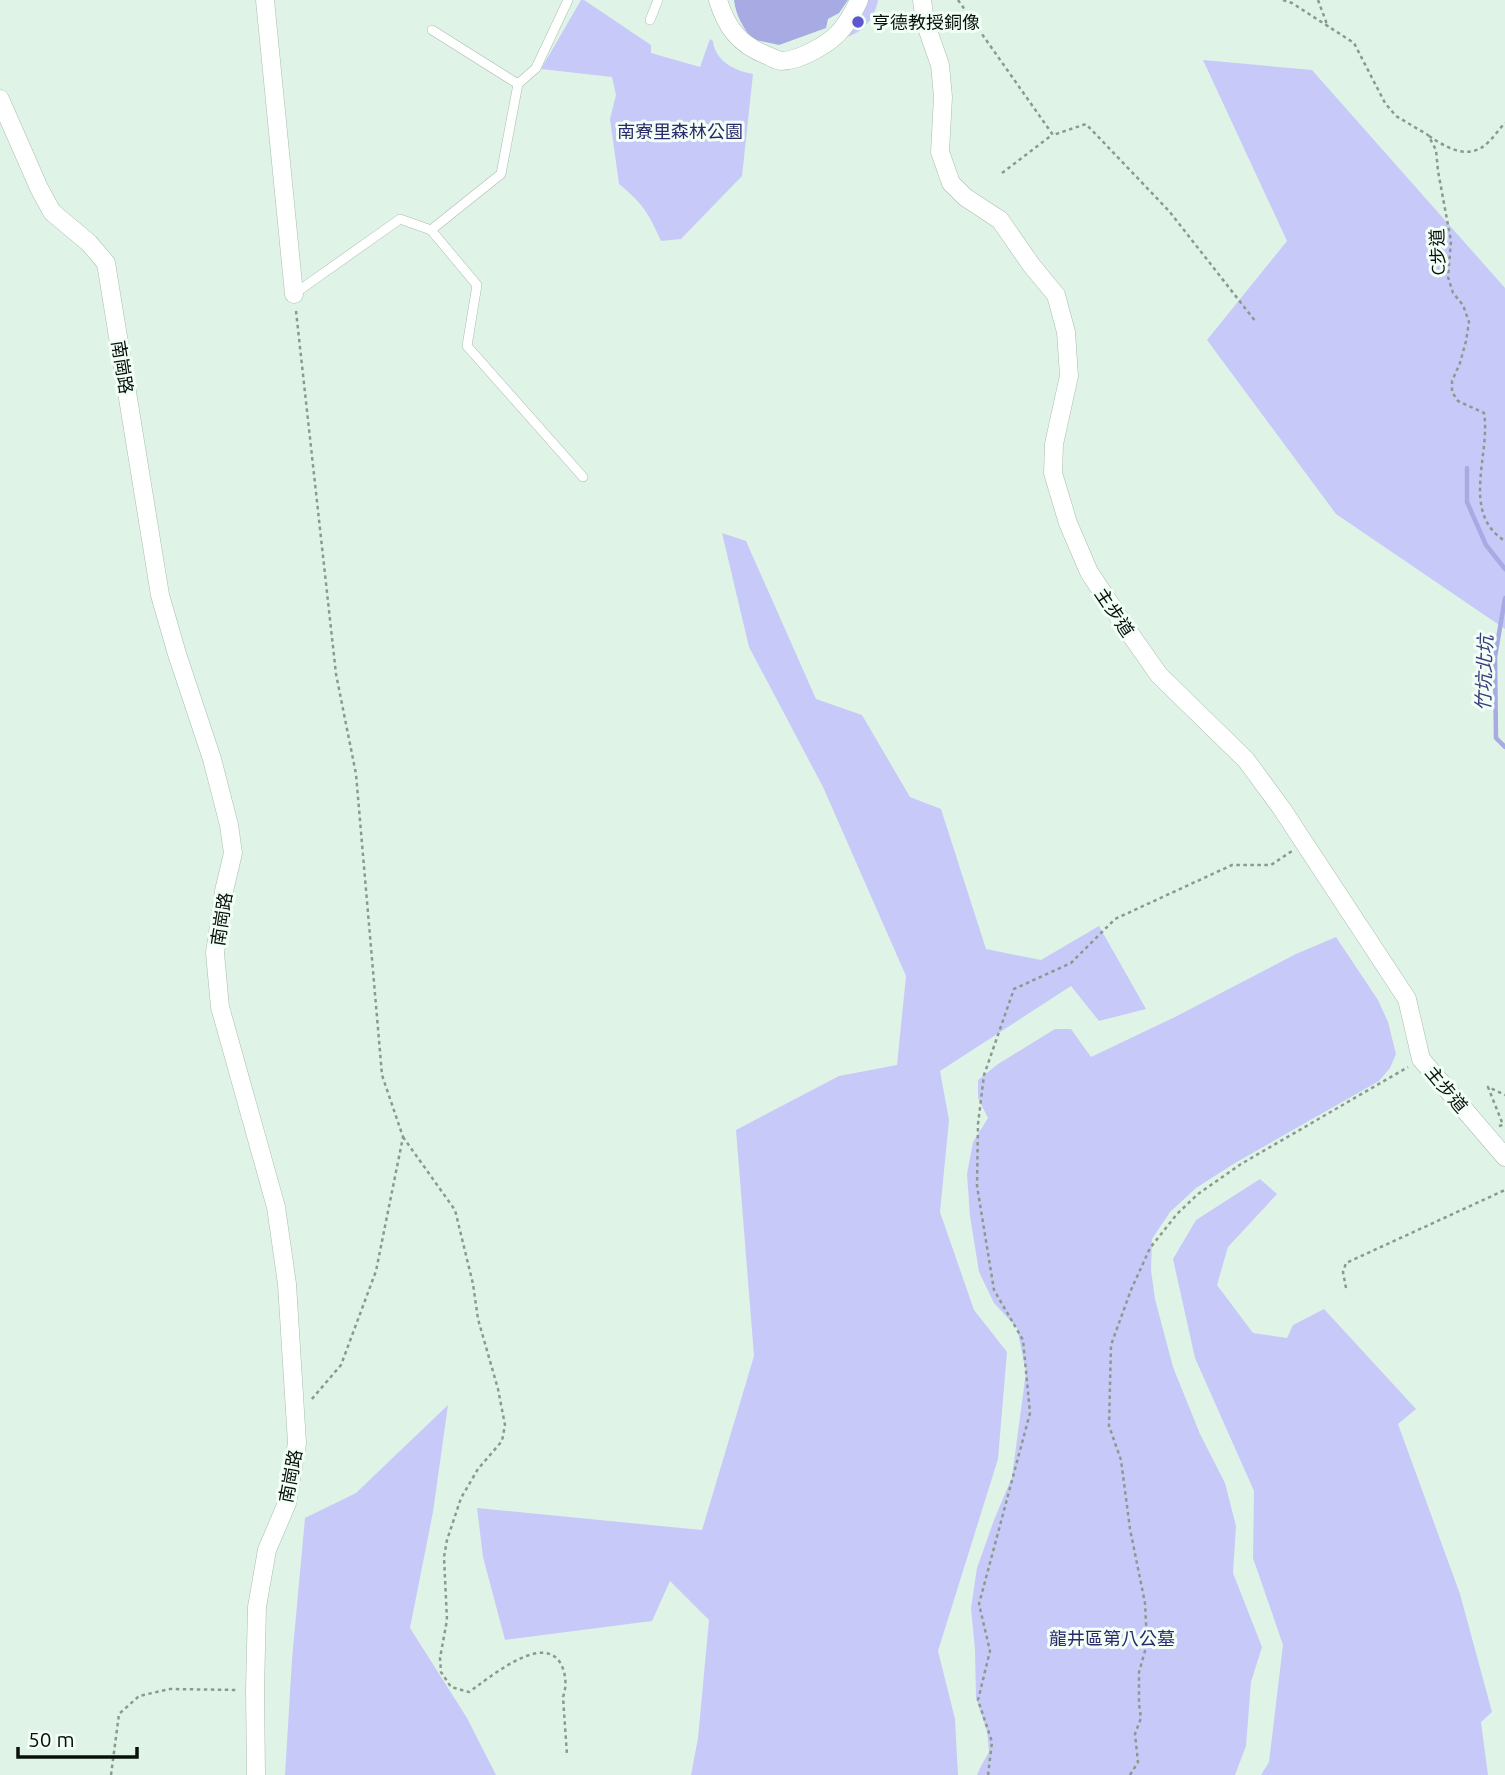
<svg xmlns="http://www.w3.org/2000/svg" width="1505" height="1775" font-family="Ubuntu,'Noto Sans TC',sans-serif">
<rect width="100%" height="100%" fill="#dff4e6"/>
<g fill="#c7caf9">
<path d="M581 0H584L651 45V53L700 67 710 39 713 41C715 61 735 71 753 74L742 176 681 239 661 241C648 212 643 204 619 184L610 119 616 95 612 77 541 69Z"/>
<path d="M861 0H878C875 17 863 33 846 37Z"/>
<path d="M1203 60 1312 70 1505 288V629L1336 514 1207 340 1287 241Z"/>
<path d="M722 533 746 541 816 699 862 715 910 797 941 809 986 949 1041 960 1099 926 1146 1009 1099 1021 1071 986 940 1071 949 1120 940 1212 974 1310 1007 1352 998 1459 938 1651 955 1719 958 1775H691L698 1738 709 1620 670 1581 652 1621 505 1640 483 1557 477 1508 702 1530 754 1356 736 1130 839 1076 897 1065 906 976 823 787 749 647Z"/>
<path d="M1336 937 1378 1000 1388 1022 1396 1054 1390 1068 1379 1081 1235 1163 1196 1188 1170 1212 1152 1239 1151 1270 1155 1299 1173 1367 1200 1434 1225 1483 1236 1526 1233 1573 1262 1647 1251 1682 1246 1746 1235 1775H977L981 1766 989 1752 987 1731 976 1698 975 1650 971 1608 977 1568 994 1520 1012 1477 1026 1372 1017 1328 994 1303 979 1272 970 1216 967 1174 973 1142 988 1118 978 1098V1080L998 1064 1055 1029H1071L1091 1057 1175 1017 1296 954Z"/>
<path d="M1260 1179 1277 1194 1228 1247 1217 1285 1253 1333 1287 1338 1293 1325 1324 1309 1416 1409 1398 1424 1460 1594 1492 1712 1481 1722 1488 1775H1261L1269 1762 1283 1645 1253 1558 1254 1491 1195 1358 1173 1259 1196 1220Z"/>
<path d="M448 1405 433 1512 410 1628 467 1718 496 1775H285L292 1659 305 1518 356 1493Z"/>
</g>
<path fill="#a7aae3" d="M734 0H848L839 13 828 19 826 28 779 45 752 39C743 27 736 16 734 0Z"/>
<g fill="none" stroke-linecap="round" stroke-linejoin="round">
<g stroke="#a7aae3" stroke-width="4.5">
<path d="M1467 468V502L1486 545 1505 569"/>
<path d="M1505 598 1495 657 1496 738 1505 747"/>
</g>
<defs>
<g id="service">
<path d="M650 20 658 0"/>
<path d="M432 30 518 84"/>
<path d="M431 230 477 285 467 346 583 477"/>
<path d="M294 294 400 219 431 230 501 174 518 84 536 68 568 0"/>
</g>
<g id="minor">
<path d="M265 0 294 294"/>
<path d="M718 0C726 27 739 44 766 55 771 57 776 60 781 61 800 61 831 43 842 29 849 20 855 9 859 0"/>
<path d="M922 0 925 22 940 65 943 97 940 152 951 183 965 197 1000 220 1032 266 1056 295 1066 332 1069 376 1054 444 1053 473 1068 523 1089 572 1126 628 1159 675 1246 760 1282 809 1407 999 1421 1059 1505 1157"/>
<path d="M0 99 39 188 52 212 89 243 106 263 160 595 177 654 212 759 229 825 233 853 224 891 215 953 220 1007 276 1207 287 1284 297 1443 287 1503 267 1550 257 1607 255 1690 256 1775"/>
</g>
</defs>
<use href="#service" stroke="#a9bdb0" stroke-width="10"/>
<use href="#minor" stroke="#a9bdb0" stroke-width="19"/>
<g stroke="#8a9a8f" stroke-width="2.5" stroke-dasharray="3.5 3.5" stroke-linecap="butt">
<path d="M958 0 1053 135 1086 124 1169 211 1256 322"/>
<path d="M1283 0 1292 3 1354 43 1385 103 1396 116 1428 135 1436 150 1438 171 1451 241 1448 277 1453 293 1463 305 1469 322 1466 341 1460 363 1452 381V392L1458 401 1484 413C1491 454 1460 513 1505 541"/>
<path d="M1318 0 1328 27"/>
<path d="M1429 136C1444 146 1463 158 1481 148 1490 143 1498 130 1505 123"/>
<path d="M1002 173 1052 135"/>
<path d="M296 311 336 674 356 774 382 1075 403 1137 376 1271 341 1365 311 1400"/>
<path d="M1499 1126 1503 1125 1488 1087 1505 1095"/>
<path d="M403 1137 455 1210 473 1284 478 1319 498 1389 505 1425 502 1441 478 1469 461 1498 447 1540 444 1557 447 1620 440 1658 441 1672 451 1687 469 1692C487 1680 543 1631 561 1664 566 1674 567 1686 563 1697L567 1755"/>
<path d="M1346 1288 1343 1272 1346 1263 1505 1190"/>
<path d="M111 1775 119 1714 139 1696 170 1689 237 1690"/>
<path d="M988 1775 992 1742 978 1700 990 1651 979 1604 1030 1413 1023 1340 994 1290 977 1186 978 1124 984 1075 1014 989 1071 963 1115 919 1232 865H1271L1292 851"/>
<path d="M1130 1775 1138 1762 1135 1734 1141 1718 1139 1704V1672L1147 1644 1145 1603 1130 1529 1121 1460 1109 1426 1111 1345 1131 1290 1150 1248 1177 1214 1198 1194 1241 1164 1408 1067"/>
</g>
<use href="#service" stroke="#fff" stroke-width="9"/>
<use href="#minor" stroke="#fff" stroke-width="18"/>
</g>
<circle fill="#5f56cf" stroke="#f2fff7" stroke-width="2.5" cx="858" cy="22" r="7"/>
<g text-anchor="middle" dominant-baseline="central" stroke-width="6" stroke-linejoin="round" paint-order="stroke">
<g font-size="18" fill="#08100b" stroke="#f2fff7" text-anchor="start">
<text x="872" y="22">亨德教授銅像</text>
</g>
<g font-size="18" fill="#2d286a" stroke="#f2fff7">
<text x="680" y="131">南寮里森林公園</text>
<text x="1112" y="1638">龍井區第八公墓</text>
</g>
<g font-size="18" fill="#08100b" stroke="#f2fff7">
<text transform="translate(1437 252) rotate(-92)">C步道</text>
<text transform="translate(123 367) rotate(81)">南崗路</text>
<text transform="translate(1115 612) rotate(56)">主步道</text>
<text transform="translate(221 919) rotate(-81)">南崗路</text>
<text transform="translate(1447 1089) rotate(50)">主步道</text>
<text transform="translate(290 1476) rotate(-79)">南崗路</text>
</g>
<g font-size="19" font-style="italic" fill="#3b387b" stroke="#f2fff7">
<text transform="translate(1484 673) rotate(-88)">竹坑北坑</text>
</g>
</g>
<path d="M18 1747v10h119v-10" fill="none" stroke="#08100b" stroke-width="3.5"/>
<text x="28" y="1747" font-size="21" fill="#08100b" stroke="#f2fff7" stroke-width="5" paint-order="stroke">50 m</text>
</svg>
